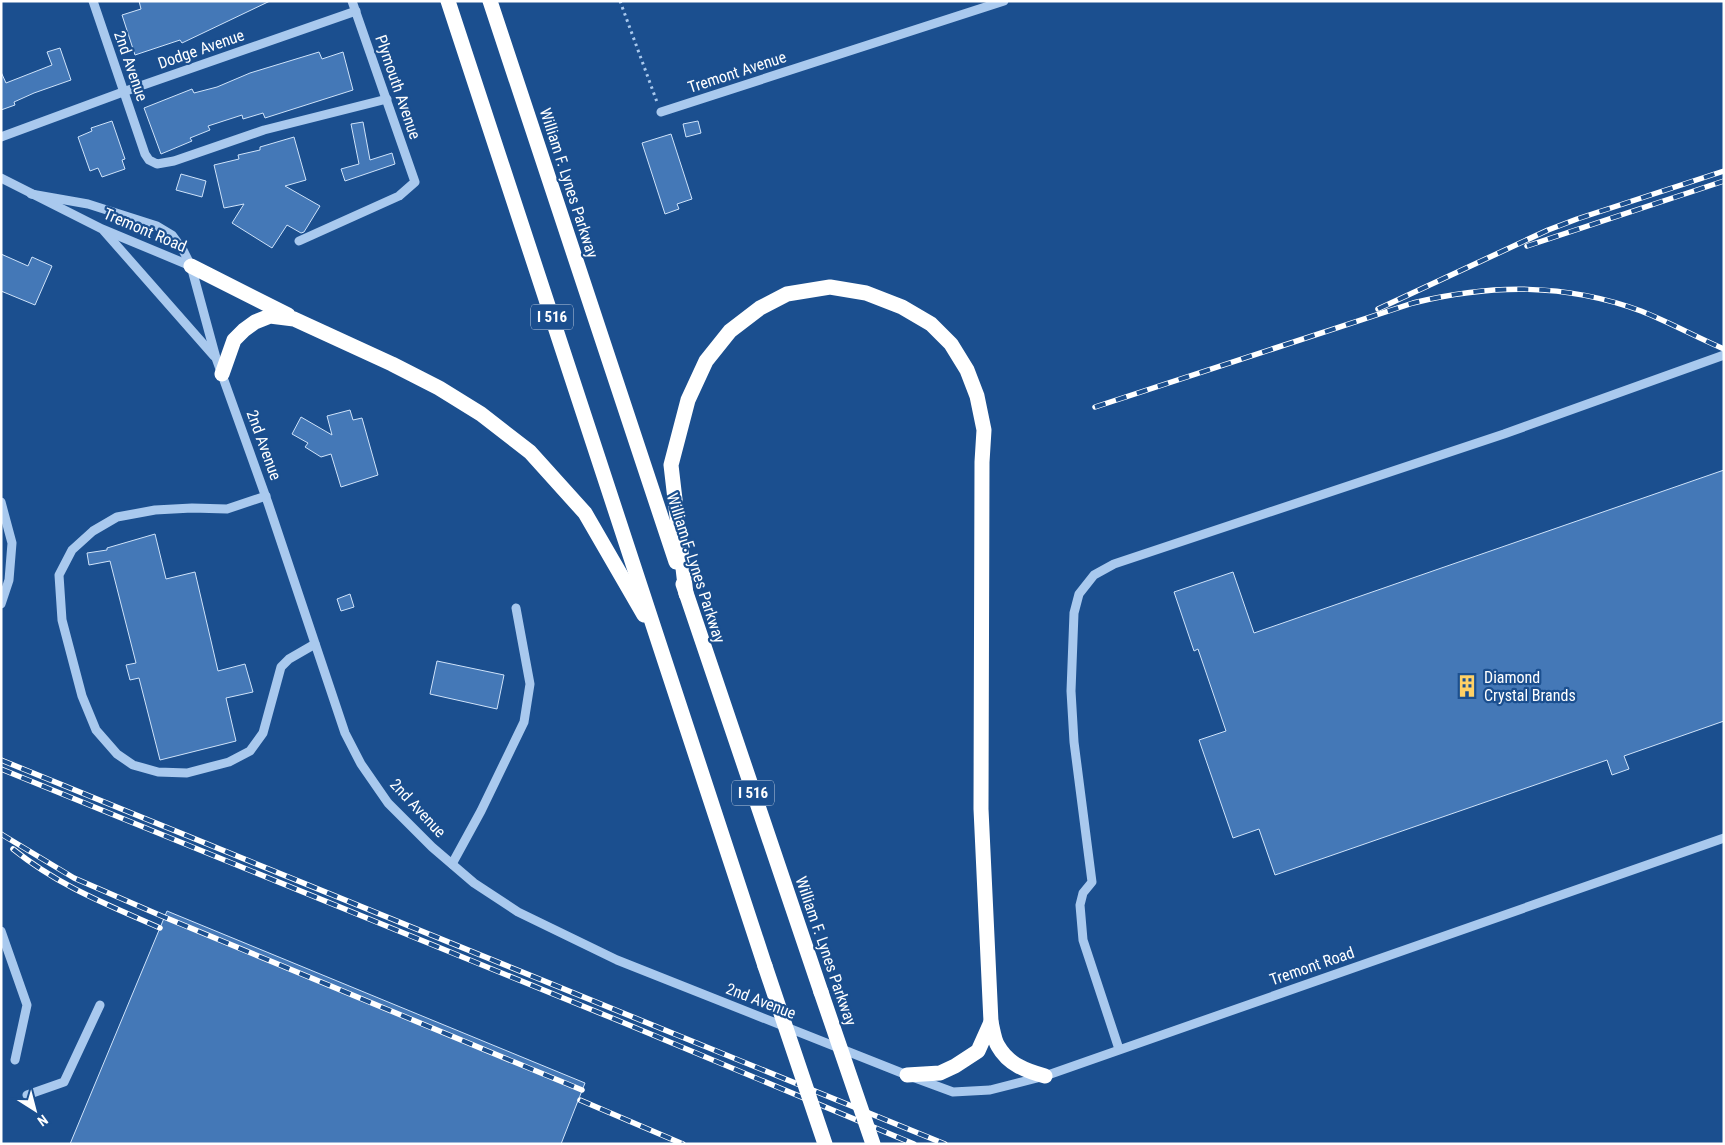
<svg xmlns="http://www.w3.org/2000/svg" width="1725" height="1145" font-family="'Roboto Condensed',sans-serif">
<rect width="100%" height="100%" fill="#1b4f8f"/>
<g fill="#4478b7" stroke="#cfe3fa">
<path d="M139 1H270L182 43 180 40 135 55 122 15 141 9Z"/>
<path d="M60 48 71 80 34 93 14 102 15 105 1 110V72L6 83 52 65 47 52Z"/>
<path d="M319 52 322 59 343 52 353 90 265 118 263 113 243 119 242 115 208 126 210 130 190 138 192 141 161 154 144 108 192 89 194 93 217 87 250 73Z"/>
<path d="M112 121 125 159 122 160 125 169 102 177 98 168 90 171 78 137 92 131 91 128Z"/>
<path d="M698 121 701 133 686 137 683 124Z"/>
<path d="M363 122 370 160 392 153 395 164 345 181 341 169 359 164 351 124Z"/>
<path d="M671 134 692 199 677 204 679 209 665 214 642 143Z"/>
<path d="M294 137 306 180 285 186 320 206 304 232 301 233 287 225 272 248 232 223 244 204 224 208 214 165 239 159 238 155 260 150V147Z"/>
<path d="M181 174 206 181 202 197 176 190Z"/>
<path d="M1 254 28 266 32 257 52 266 35 305 1 291Z"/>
<path d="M350 410 353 420 362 418 378 475 341 487 331 454 321 457 305 447 308 443 292 434 301 417 332 435 327 416Z"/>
<path d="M1724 470V721L1624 756 1629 769 1612 775 1607 760 1275 875 1259 829 1233 838 1199 740 1226 731 1198 649 1194 651 1174 592 1233 572 1254 633Z"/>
<path d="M155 534 166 579 195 572 218 671 245 664 253 692 226 698 236 741 160 760 139 678 130 680 126 665 136 663 110 561 89 565 87 553 107 550V548Z"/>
<path d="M350 594 354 607 341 611 337 599Z"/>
<path d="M437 661 504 675 497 709 430 694Z"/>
<path d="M167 911 585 1083 561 1144H70Z"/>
</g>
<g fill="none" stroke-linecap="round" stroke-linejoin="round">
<path stroke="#a9c9ee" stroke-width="3" stroke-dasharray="2.5 4" stroke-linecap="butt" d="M620 1 657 102"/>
<g stroke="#a9c9ee" stroke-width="9">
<path d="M93 1 145 154 149 160 157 164 174 161 264 130 387 99"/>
<path d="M661 112 1004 1"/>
<path d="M1 137 123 92 356 11"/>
<path d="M1 178 102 229 191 266"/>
<path d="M31 194 88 204 157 226 172 235 183 250 191 266 216 358 268 503 345 733 361 764 388 803 432 847 474 883 518 912 617 960 907 1075 953 1092 990 1090 1045 1076 1724 838"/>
<path d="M104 231 214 356"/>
<path d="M299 241 399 196 415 182 352 1"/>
<path d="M266 496 227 509 192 508 155 510 117 517 93 531 72 550 59 575 62 620 82 696 96 730 117 754 133 765 158 772 187 773 229 762 250 751 263 733 281 667 289 659 315 644"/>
<path d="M1 502 12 543 9 580 1 604"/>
<path d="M452 864 481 811 524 722 530 684 516 608"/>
<path d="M1 931 27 1005 15 1060"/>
<path d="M1119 1049 1083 940 1080 905 1083 893 1092 882 1074 742 1071 691 1074 613 1079 594 1094 575 1114 564 1504 434 1724 355"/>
<path d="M27 1095 64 1082 100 1005"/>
</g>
<g stroke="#fff" stroke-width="15">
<path d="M448 1 765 966"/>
<path d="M490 1 676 562"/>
<path d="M191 266 288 315"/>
<path d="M222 374 234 340 244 330 255 322 270 316 294 319 392 364 439 388 481 414 530 452 585 513 644 615"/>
<path d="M683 584 821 992"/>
<path d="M686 594 671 465 688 400 706 361 730 331 760 308 787 294 830 287 866 293 902 307 931 324 951 344 967 370 977 396 984 430 982 462 981 809 991 1022C993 1030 994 1040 998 1046 1008 1064 1026 1071 1045 1076"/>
<path d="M907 1075 940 1073 955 1066 978 1051 991 1022"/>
</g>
<defs>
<g id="rail">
<path d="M1527 246 1724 181"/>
<path d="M1378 309 1548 230 1577 219 1724 171"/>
<path d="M1095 407 1413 303C1491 284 1565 283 1641 311 1669 322 1696 337 1724 349"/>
<path d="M1 760 945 1144"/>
<path d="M1 769 617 1020 914 1144"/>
<path d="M1 834 74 878 164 917 582 1090"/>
<path d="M13 849C59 886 106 904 160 928"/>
<path d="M580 1100 683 1144"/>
</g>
</defs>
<use href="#rail" stroke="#fff" stroke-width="5.5"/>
<use href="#rail" stroke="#1b4f8f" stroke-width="4" stroke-dasharray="11" stroke-linecap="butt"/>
<g stroke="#fff" stroke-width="15">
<path d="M765 966 825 1144"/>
<path d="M821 992 873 1144"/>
</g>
</g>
<defs>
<symbol id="building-bare" viewBox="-9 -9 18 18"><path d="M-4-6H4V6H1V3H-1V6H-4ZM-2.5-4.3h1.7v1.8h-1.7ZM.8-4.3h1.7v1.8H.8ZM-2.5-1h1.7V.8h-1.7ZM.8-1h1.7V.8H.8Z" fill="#ffd166" stroke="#1b4f8f" stroke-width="2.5" paint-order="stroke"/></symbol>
</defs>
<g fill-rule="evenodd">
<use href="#building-bare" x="1451" y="670" width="32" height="32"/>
</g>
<g text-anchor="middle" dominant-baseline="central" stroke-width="4.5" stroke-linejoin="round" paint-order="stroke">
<g fill="#1b4f8f" stroke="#bbcadd" stroke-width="1">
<rect x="531" y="304.5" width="42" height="25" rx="4"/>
<rect x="732" y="780.5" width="42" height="25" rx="4"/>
</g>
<g font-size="15" font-weight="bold" fill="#fff">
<text x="552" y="317">I 516</text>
<text x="753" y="793">I 516</text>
</g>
<g font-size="16" fill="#fff" stroke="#1b4f8f">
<text transform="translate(201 49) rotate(-19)">Dodge Avenue</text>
<text transform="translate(131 66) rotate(71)">2nd Avenue</text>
<text transform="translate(737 72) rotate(-18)">Tremont Avenue</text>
<text transform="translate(398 87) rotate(71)">Plymouth Avenue</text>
<text transform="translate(569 183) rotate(72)">William F. Lynes Parkway</text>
<text transform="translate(145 230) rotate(23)">Tremont Road</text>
<text transform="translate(264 445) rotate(70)">2nd Avenue</text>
<text transform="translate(696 568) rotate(72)">William F. Lynes Parkway</text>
<text transform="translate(418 808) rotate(47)">2nd Avenue</text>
<text transform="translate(826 951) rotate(71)">William F. Lynes Parkway</text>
<text transform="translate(1312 966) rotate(-19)">Tremont Road</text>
<text transform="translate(761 1001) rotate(21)">2nd Avenue</text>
</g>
<g font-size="16" fill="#fff" stroke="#1b4f8f" text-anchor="start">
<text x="1484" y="677">Diamond<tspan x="1484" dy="18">Crystal Brands</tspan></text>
</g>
</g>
<rect width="1725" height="1145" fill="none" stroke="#ffffff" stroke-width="5"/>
<g transform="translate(35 1110) rotate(144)" stroke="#1b4f8f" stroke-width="4" paint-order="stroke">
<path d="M0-4L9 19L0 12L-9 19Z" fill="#ffffff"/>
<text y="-8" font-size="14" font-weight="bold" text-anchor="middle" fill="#ffffff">N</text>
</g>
</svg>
